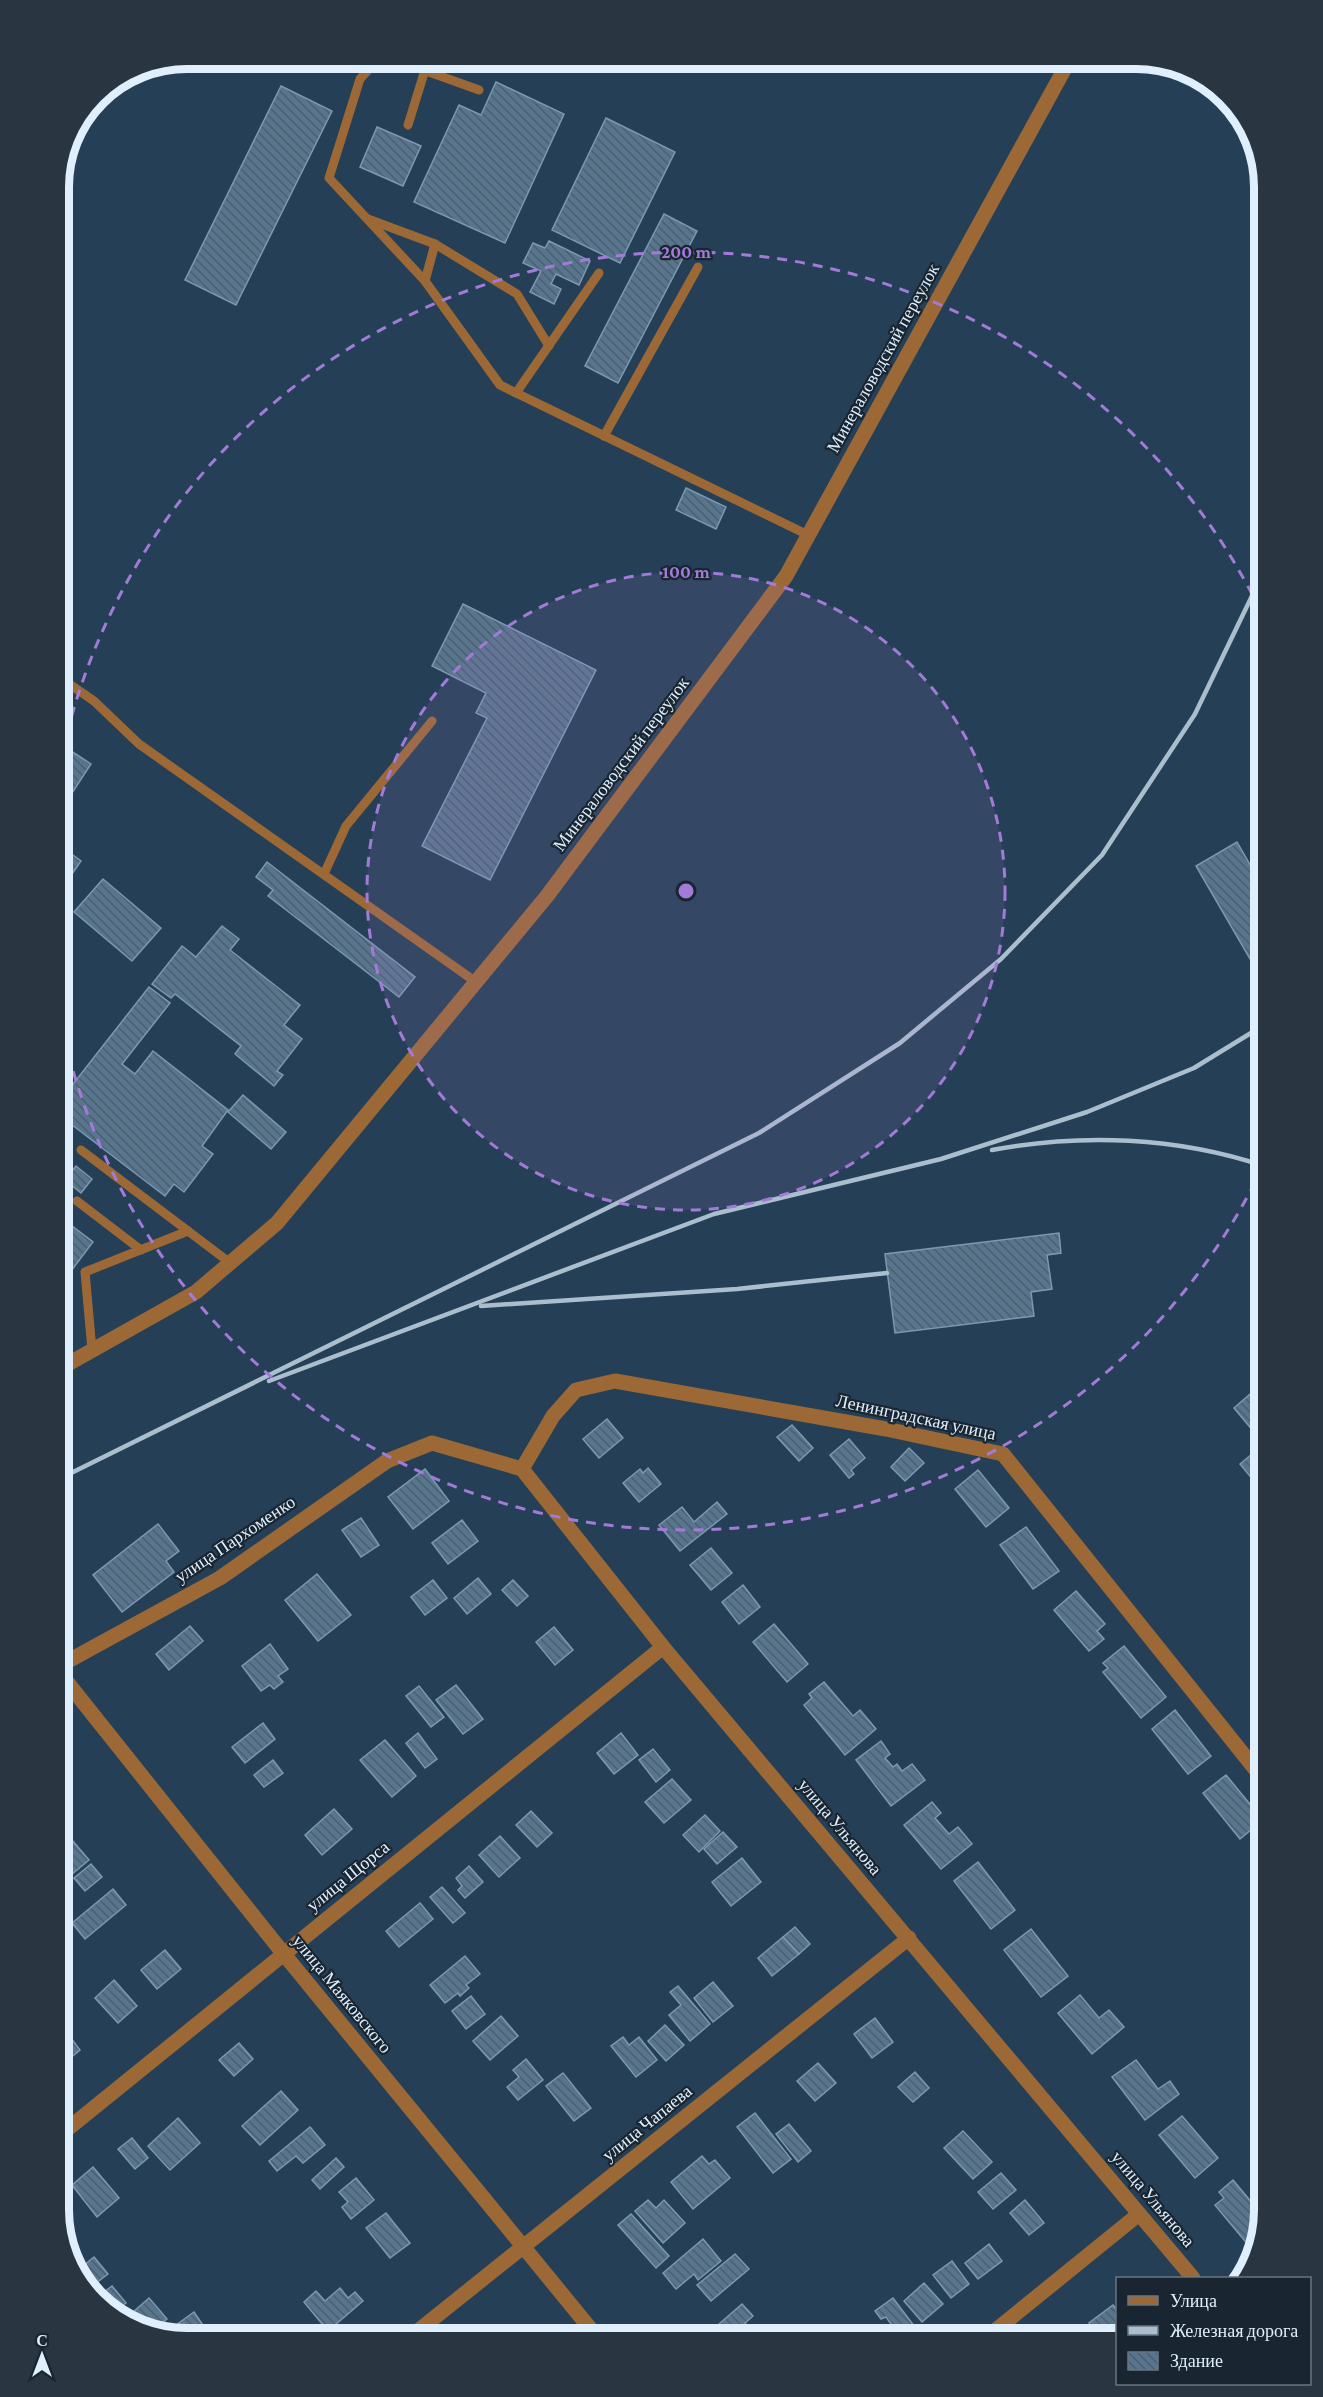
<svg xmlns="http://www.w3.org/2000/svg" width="1323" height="2397" font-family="'Crimson Pro',serif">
<defs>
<pattern id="building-back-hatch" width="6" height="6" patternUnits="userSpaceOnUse" patternTransform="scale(1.5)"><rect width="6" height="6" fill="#58758e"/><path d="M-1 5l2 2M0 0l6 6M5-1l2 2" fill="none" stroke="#4e5e6d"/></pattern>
</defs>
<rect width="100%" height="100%" fill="#254056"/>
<g fill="url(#building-back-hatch)" stroke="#7b99b3" stroke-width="1.5">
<path d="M496 82 564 114 505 243 414 202 459 105 481 115Z"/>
<path d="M281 86 332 111 236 305 185 280Z"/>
<path d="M606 118 675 152 620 263 552 230Z"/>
<path d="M377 127 421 146 403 186 360 167Z"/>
<path d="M664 214 697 231 618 383 585 366Z"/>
<path d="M549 241 590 261 579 285 556 274 551 284 561 289 554 304 530 292 541 271 523 263 533 243 545 248Z"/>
<path d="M686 488 726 507 716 529 676 510Z"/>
<path d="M463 604 596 670 490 880 422 846 487 718 476 713 486 693 432 666Z"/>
<path d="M65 747 91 764 59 813V757Z"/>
<path d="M1237 842 1264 889V983L1196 866Z"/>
<path d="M59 845 81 861 59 893Z"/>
<path d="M267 862 415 977 399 997 268 896 273 890 256 877Z"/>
<path d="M103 879 161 928 132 961 74 912Z"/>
<path d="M222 926 239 939 230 950 300 1005 284 1025 302 1039 277 1071 283 1075 274 1086 235 1054 241 1046 175 994 171 998 152 984 182 946 196 957Z"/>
<path d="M149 987 170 1003 122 1064 135 1074 153 1051 228 1110 202 1146 213 1154 184 1192 174 1184 165 1196 59 1115V1102Z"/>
<path d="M243 1095 286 1132 271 1149 228 1112Z"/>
<path d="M76 1166 92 1179 81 1193 65 1180Z"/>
<path d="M59 1216 93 1242 65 1279 59 1274Z"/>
<path d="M1059 1233 1061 1253 1047 1255 1052 1289 1031 1292 1034 1316 895 1333 885 1254Z"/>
<path d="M1264 1382V1493L1240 1464 1264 1444 1234 1408Z"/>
<path d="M607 1419 623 1438 599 1458 583 1439Z"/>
<path d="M792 1425 813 1448 799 1461 777 1437Z"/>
<path d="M849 1439 865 1458 851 1470 854 1474 849 1478 830 1455Z"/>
<path d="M909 1448 924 1463 905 1481 891 1467Z"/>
<path d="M648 1468 661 1484 639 1502 623 1483 640 1469 643 1473Z"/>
<path d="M425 1469 449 1501 413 1529 388 1497Z"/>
<path d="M978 1470 1009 1508 986 1527 955 1489Z"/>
<path d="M717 1502 727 1514 680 1551 659 1525 682 1507 694 1522Z"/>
<path d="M361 1518 379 1545 361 1557 342 1530Z"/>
<path d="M462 1520 478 1541 448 1564 432 1543Z"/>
<path d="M158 1524 179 1551 166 1561 174 1572 122 1612 93 1575Z"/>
<path d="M1026 1527 1059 1571 1033 1589 1000 1545Z"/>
<path d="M711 1548 732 1573 711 1590 690 1565Z"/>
<path d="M317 1574 351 1615 318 1641 285 1600Z"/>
<path d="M478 1578 491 1594 467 1614 454 1598Z"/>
<path d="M433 1580 447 1598 425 1615 411 1597Z"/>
<path d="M513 1580 528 1596 517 1606 502 1590Z"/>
<path d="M743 1585 760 1607 739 1624 722 1602Z"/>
<path d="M1076 1591 1105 1624 1097 1631 1104 1639 1089 1651 1054 1610Z"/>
<path d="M774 1624 808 1664 787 1682 753 1642Z"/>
<path d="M190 1626 203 1641 169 1670 156 1654Z"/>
<path d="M554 1627 573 1650 555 1665 536 1642Z"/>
<path d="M270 1644 288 1669 278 1676 283 1682 274 1689 270 1685 261 1691 242 1666Z"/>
<path d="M1124 1646 1166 1697 1141 1718 1103 1672 1108 1668 1103 1663Z"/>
<path d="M824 1682 853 1716 860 1710 876 1729 845 1755 804 1705 812 1698 809 1694Z"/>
<path d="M456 1685 483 1719 463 1734 436 1700Z"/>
<path d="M419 1686 444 1717 431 1727 406 1696Z"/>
<path d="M1175 1710 1211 1756 1188 1774 1152 1729Z"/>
<path d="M263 1723 275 1739 245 1763 232 1747Z"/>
<path d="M418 1733 437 1759 425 1768 406 1743Z"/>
<path d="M621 1733 638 1755 614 1774 597 1753Z"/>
<path d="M385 1740 416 1776 392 1797 360 1760Z"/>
<path d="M881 1741 890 1754 885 1758 893 1767 897 1764 902 1771 912 1764 925 1780 891 1806 856 1760Z"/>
<path d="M653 1749 670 1770 656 1782 639 1760Z"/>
<path d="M273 1760 283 1773 264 1787 254 1775Z"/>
<path d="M1226 1775 1263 1820 1240 1839 1203 1793Z"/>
<path d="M672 1779 691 1800 664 1823 645 1802Z"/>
<path d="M932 1802 941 1813 935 1818 949 1834 958 1827 972 1844 941 1869 904 1825Z"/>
<path d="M334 1809 352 1829 322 1855 305 1835Z"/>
<path d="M531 1811 552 1833 537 1847 516 1825Z"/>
<path d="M705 1815 720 1831 699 1852 683 1835Z"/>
<path d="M723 1832 737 1847 717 1864 704 1849Z"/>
<path d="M500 1836 520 1858 499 1877 479 1855Z"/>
<path d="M72 1840 89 1860 59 1885V1851Z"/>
<path d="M1264 1842V1868L1252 1852Z"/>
<path d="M742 1858 761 1882 731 1906 712 1882Z"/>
<path d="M978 1862 1015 1910 991 1929 954 1881Z"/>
<path d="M91 1864 102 1877 85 1891 74 1878Z"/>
<path d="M469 1866 483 1882 465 1898 458 1890 462 1886 456 1878Z"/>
<path d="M442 1887 465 1913 453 1923 430 1897Z"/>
<path d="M113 1889 126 1905 85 1939 72 1923Z"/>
<path d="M420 1903 433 1919 399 1947 386 1931Z"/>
<path d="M795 1927 810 1944 799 1954 783 1937Z"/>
<path d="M1031 1929 1068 1976 1041 1997 1004 1950Z"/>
<path d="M783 1937 799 1954 772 1976 758 1958Z"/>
<path d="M165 1950 181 1969 157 1989 141 1970Z"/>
<path d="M465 1956 480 1974 466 1985 469 1988 460 1996 458 1993 445 2003 430 1985Z"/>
<path d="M114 1980 137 2006 118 2023 95 1998Z"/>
<path d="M713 1982 733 2006 713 2022 694 1998Z"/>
<path d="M678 1986 710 2024 690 2041 669 2015 681 2005 670 1992Z"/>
<path d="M1080 1995 1099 2018 1109 2010 1124 2027 1092 2054 1058 2013Z"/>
<path d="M471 1996 485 2014 466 2029 452 2011Z"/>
<path d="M501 2016 518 2036 490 2060 473 2041Z"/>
<path d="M875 2018 893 2042 872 2058 854 2034Z"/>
<path d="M665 2025 684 2045 666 2061 648 2041Z"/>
<path d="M62 2026 80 2050 69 2059 59 2045V2029Z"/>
<path d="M623 2037 629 2045 639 2037 657 2060 636 2077 611 2046Z"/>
<path d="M239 2043 253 2059 234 2076 219 2060Z"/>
<path d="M526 2059 543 2080 518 2100 507 2087 519 2077 513 2070Z"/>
<path d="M1136 2060 1158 2089 1170 2081 1179 2094 1145 2120 1112 2077Z"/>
<path d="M818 2063 836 2083 815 2101 797 2081Z"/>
<path d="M915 2072 929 2088 913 2102 898 2087Z"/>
<path d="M563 2073 591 2108 574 2121 546 2086Z"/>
<path d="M281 2091 298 2110 260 2145 242 2126Z"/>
<path d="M755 2113 791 2159 773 2173 737 2127Z"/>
<path d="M1182 2116 1218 2158 1195 2178 1159 2135Z"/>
<path d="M178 2118 200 2143 170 2170 148 2146Z"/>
<path d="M789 2124 811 2151 798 2162 776 2134Z"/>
<path d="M310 2127 325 2145 303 2163 296 2156 277 2171 269 2161Z"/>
<path d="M963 2131 992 2162 973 2179 944 2148Z"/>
<path d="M132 2138 148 2158 135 2169 118 2149Z"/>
<path d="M702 2156 709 2164 715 2160 730 2178 693 2209 671 2182Z"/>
<path d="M336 2158 344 2167 320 2189 312 2180Z"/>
<path d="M93 2167 119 2198 97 2217 72 2185Z"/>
<path d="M1001 2173 1016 2190 993 2209 978 2192Z"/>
<path d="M356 2178 374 2200 351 2219 342 2207 348 2202 339 2192Z"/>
<path d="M1233 2180 1263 2216 1255 2240 1249 2246 1215 2205 1224 2198 1219 2192Z"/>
<path d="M648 2200 656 2208 664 2200 685 2223 663 2243 635 2211Z"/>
<path d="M1025 2200 1044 2223 1029 2235 1010 2213Z"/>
<path d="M386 2213 410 2243 390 2258 366 2228Z"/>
<path d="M631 2214 669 2256 656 2268 618 2225Z"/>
<path d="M703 2239 721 2261 698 2280 694 2274 676 2289 663 2273Z"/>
<path d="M67 2242 84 2262 76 2268 68 2259Z"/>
<path d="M989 2244 1002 2261 978 2279 965 2263Z"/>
<path d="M735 2254 749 2269 711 2301 697 2285Z"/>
<path d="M94 2257 108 2274 91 2287 78 2270Z"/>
<path d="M952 2261 969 2284 951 2298 933 2275Z"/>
<path d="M924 2283 943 2304 922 2322 904 2301Z"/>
<path d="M112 2286 126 2303 113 2314 99 2296Z"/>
<path d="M340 2288 348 2298 355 2292 363 2301 328 2331 304 2302 316 2291 325 2301Z"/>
<path d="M149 2298 167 2319 154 2330 124 2320Z"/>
<path d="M893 2298 915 2327 901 2338 886 2317 881 2319 875 2311Z"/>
<path d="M742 2304 753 2316 745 2323 749 2328 737 2338H718L711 2331Z"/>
<path d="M1113 2305 1118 2311V2338H1101L1089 2323Z"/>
<path d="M194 2312 209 2334 202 2338H179L165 2333Z"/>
<path d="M480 2330 487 2338H470Z"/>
</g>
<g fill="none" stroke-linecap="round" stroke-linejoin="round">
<g stroke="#9c6936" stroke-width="9">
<path d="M378 59 360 79 329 178 425 281 500 385 808 535"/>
<path d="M393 59 479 90"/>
<path d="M408 125 425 70"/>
<path d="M368 219 435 244 517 294 549 346"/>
<path d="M425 281 435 244"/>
<path d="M516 393 599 273"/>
<path d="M604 436 698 267"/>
<path d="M59 677 94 701 139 744 476 982"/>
<path d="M324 874 346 826 432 721"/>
<path d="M81 1150 229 1262"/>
<path d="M77 1201 141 1250"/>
<path d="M92 1350 85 1272 188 1231"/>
</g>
<g stroke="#9c6936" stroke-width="15">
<path d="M522 1469 553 1416 576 1390 615 1381 886 1429 1003 1454 1264 1780"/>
<path d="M59 1666 220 1578 387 1461 432 1443 522 1469 663 1647 1193 2278"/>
<path d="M59 2136 663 1647"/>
<path d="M986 2338 1139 2214"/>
</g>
<g stroke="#9c6936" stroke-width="15">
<path d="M59 1369 196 1292 277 1223 547 896 786 576 1070 59"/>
<path d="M59 1672 283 1953 598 2338"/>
<path d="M409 2338 909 1938"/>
</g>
<g stroke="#abbece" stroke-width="4.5">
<path d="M992 1150C1082 1133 1177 1137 1264 1166"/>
<path d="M481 1306 737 1289 887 1273"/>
<path d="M269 1381 714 1214 941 1159 1087 1112 1194 1068 1264 1025"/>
<path d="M59 1479 759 1133 900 1043 1001 959 1102 855 1195 714 1264 571"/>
</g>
</g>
<circle cx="686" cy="891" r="319" fill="#a37ad8" fill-opacity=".12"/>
<g fill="none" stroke="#a37ad8" stroke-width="3" stroke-dasharray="10 8">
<circle cx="686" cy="891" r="319"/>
<path d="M1263 1166A639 639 0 0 1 59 1013M59 769A639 639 0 0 1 1263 616"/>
</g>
<g text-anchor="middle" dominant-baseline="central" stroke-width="4.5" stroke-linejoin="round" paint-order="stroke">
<g font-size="18" fill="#dfeffd" stroke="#192530">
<text transform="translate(883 358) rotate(-61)">Минераловодский переулок</text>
<text transform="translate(621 764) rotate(-53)">Минераловодский переулок</text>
<text transform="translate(916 1417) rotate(12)">Ленинградская улица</text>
<text transform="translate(235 1539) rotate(-34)">улица Пархоменко</text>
<text transform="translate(840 1827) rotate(50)">улица Ульянова</text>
<text transform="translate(348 1876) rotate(-39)">улица Щорса</text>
<text transform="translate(342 1994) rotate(51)">улица Маяковского</text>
<text transform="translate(647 2123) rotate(-39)">улица Чапаева</text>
<text transform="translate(1153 2199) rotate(50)">улица Ульянова</text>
</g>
</g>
<path d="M0 0H1323V2397H0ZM187 69H1136A118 118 0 0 1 1254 187V2210A118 118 0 0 1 1136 2328H187A118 118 0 0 1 69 2210V187A118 118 0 0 1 187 69Z" fill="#293540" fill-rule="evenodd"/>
<path fill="none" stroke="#dfeffd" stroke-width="8" d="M187 69H1136A118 118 0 0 1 1254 187V2210A118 118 0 0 1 1136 2328H187A118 118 0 0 1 69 2210V187A118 118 0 0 1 187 69Z"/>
<circle cx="686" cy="891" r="9" fill="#a37ad8" stroke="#192530" stroke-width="3"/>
<g font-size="18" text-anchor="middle" font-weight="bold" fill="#a37ad8" stroke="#192530" stroke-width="4.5" stroke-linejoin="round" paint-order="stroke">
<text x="686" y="258">200 m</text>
<text x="686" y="578">100 m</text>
</g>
<rect x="1116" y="2277" width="195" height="108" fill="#192530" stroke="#687682" stroke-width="1.5"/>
<rect x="1128" y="2296" width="30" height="9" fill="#9c6936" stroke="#687682" stroke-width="1.5"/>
<text x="1170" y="2307" font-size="18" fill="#dfeffd">Улица</text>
<rect x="1128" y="2326" width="30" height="9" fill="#abbece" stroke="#687682" stroke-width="1.5"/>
<text x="1170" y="2337" font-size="18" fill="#dfeffd">Железная дорога</text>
<rect x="1128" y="2352" width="30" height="18" fill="url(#building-back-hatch)" stroke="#687682" stroke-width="1.5"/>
<text x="1170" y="2367" font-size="18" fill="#dfeffd">Здание</text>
<g transform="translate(42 2355)" stroke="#192530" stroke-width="4.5" paint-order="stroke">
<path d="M0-4.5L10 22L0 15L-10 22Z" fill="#dfeffd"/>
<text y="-9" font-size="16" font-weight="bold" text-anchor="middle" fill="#dfeffd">С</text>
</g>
</svg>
